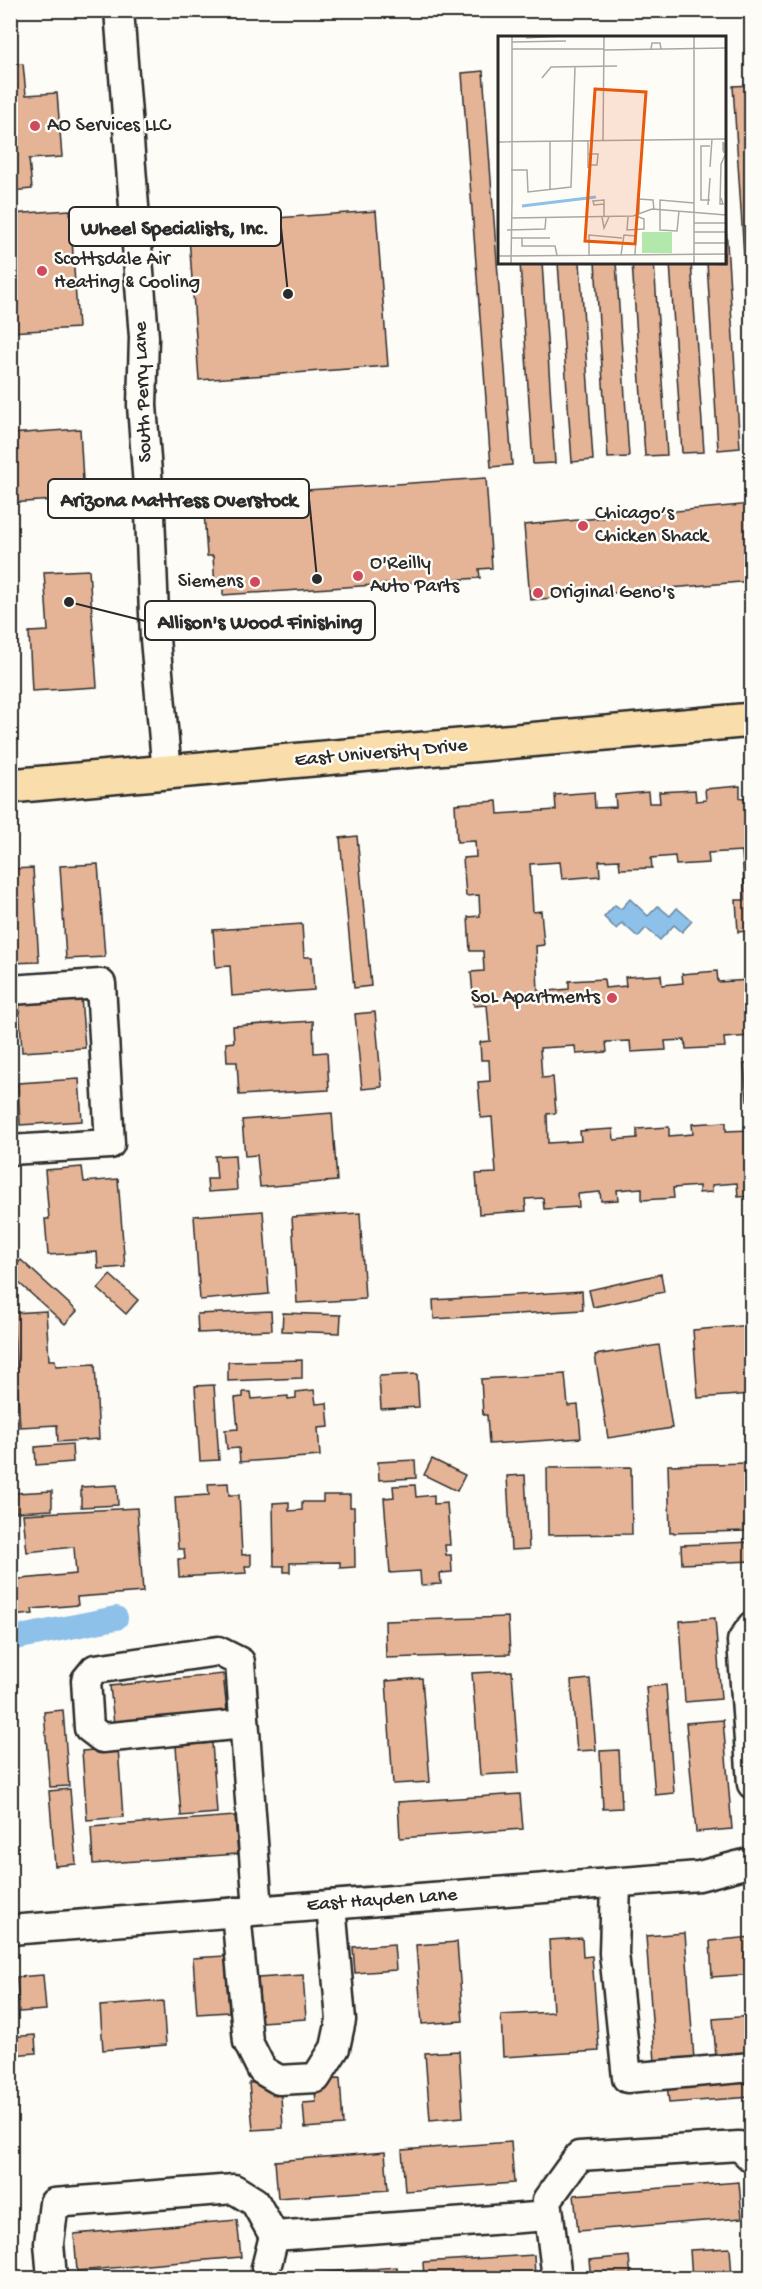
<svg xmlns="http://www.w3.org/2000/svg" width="762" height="2289" font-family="'Gochi Hand',sans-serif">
<rect width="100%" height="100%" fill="#fdfcf7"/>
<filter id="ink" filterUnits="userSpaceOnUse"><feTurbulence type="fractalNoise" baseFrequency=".0167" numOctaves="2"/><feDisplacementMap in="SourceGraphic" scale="12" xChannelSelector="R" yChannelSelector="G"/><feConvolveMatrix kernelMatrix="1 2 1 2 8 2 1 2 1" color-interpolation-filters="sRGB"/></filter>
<g filter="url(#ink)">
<path fill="#8dc1ea" stroke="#66859e" stroke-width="1.5" d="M630 899 648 916 658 906 670 916 677 908 692 921 682 932 674 925 660 940 646 928 638 937 622 923 616 929 604 917 615 905 621 909Z"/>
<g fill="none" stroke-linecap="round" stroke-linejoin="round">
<path stroke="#8dc1ea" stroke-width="24" d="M10 1639 116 1618"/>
</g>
<g fill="#e5b497" stroke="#2b2b2b" stroke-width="1.5" fill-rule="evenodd">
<path d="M23 64 26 95 57 93 62 157 29 159 32 189 10 191V65Z"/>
<path d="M483 71 512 465 491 467 462 73Z"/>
<path d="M752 85V364H751L733 86Z"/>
<path d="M724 196 740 448 718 450 707 262H724Z"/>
<path d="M70 210 78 328 10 332V214Z"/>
<path d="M376 211 388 366 199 380 188 222 232 218V221Z"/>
<path d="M520 262H542L555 463 533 464Z"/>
<path d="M558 262H580L593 460 572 462Z"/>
<path d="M595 262H616L629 457 608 458Z"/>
<path d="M632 262H654L667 455 645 456Z"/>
<path d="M670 262H691L704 452 682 453Z"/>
<path d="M80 429 84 498 10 503V434Z"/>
<path d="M486 478 492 568 479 569 480 578 223 595V587H215L213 556H207L203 497Z"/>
<path d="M752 504V581L530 600 524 525Z"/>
<path d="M89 570 97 687 32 691 29 632 48 631 44 572Z"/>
<path d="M740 786V798L752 797V1040L751 1036 724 1038 725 1047 686 1049 685 1040 665 1041 666 1050 631 1052 630 1041 606 1042 607 1052 576 1054 575 1046 540 1048 542 1078 553 1077 556 1113 547 1114 548 1143 581 1141 580 1131 613 1129 614 1140 637 1138V1129L669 1127V1136L693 1134 692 1124 726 1122V1131L752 1130V1196L738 1197 737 1183 712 1185V1192L699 1193V1186L673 1188 674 1198 642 1200V1188L617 1190 618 1200 601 1201 600 1192 578 1194 579 1207 544 1209 543 1198 525 1199 526 1211 479 1214 476 1174 496 1173 492 1117 481 1118 478 1082 490 1081 489 1060H481L480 1042 490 1041 487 1005 474 1006 471 972 484 971 483 951H470L468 917 480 916 479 895 466 896 463 858 476 857 475 841 457 842 455 804 497 801 498 814 556 810 555 795 594 792 595 808 616 807 615 795 648 792 649 803H660L659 792 695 790 696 801 706 800 705 789ZM742 851 745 900H736L738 932 747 931 750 980 718 982 717 971 682 974 683 983 662 985 661 975 625 977 626 986 605 988 604 979 569 981V989L538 992 536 946 544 945 541 911 533 912 530 864 560 862 562 879 600 876 599 861 619 860 620 869 652 868 651 858 675 856 676 865 709 863 708 853Z"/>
<path d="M357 836 371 986 354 988 340 838Z"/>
<path d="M98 864 105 957 66 959 60 866Z"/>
<path d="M33 868 39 962 10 963V869Z"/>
<path d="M302 924 304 957H312L314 990 232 996 230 966 216 967 213 930Z"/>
<path d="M81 997 85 1048 22 1052 19 1001Z"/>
<path d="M375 1012 382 1087 362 1089 355 1014Z"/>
<path d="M313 1021 314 1053 327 1052 329 1090 239 1095 237 1062H227L226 1043 234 1042 233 1026Z"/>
<path d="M752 1063V1100L747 1101 744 1064Z"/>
<path d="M79 1079 82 1121 20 1125 18 1083Z"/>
<path d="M332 1113 337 1181 260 1187 257 1155 245 1156 242 1120Z"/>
<path d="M235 1155 237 1190 208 1192 207 1179H217L215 1156Z"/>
<path d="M82 1167 84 1182 118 1179 125 1267 98 1269 97 1252 48 1255 45 1219H49L45 1170Z"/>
<path d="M263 1211 269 1294 200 1300 194 1216Z"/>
<path d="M360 1213 365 1299 297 1303 292 1217Z"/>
<path d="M21 1260 77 1311 65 1324 10 1275V1272Z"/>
<path d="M661 1274 664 1292 593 1307 589 1290Z"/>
<path d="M110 1275 138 1300 126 1314 98 1289Z"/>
<path d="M582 1291 583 1310 434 1319 433 1300Z"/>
<path d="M46 1311 49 1360H55L56 1366 95 1364 99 1439 58 1442 57 1425 20 1427 13 1313Z"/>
<path d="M271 1311 272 1330 198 1333 197 1314Z"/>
<path d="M283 1313 341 1315 340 1333 282 1331Z"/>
<path d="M752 1325V1394L698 1398 693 1330Z"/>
<path d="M659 1345 672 1428 608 1438 595 1355Z"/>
<path d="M302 1360V1378L228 1381V1362Z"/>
<path d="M417 1374 419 1407 381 1409 379 1376Z"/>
<path d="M565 1374 568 1406 578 1405 581 1438 489 1444 487 1415H483L481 1379Z"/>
<path d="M214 1385 219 1460 200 1461 195 1386Z"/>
<path d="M314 1390 316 1404 327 1403 329 1427 318 1428 320 1456 240 1462 239 1448 227 1449 225 1430 238 1429 235 1398 243 1397V1392H251L252 1399 288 1396V1399L296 1398V1392Z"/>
<path d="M72 1444 73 1462 36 1465 35 1447Z"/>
<path d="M432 1459 465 1475 457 1491 424 1475Z"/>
<path d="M415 1460 416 1478 379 1480 378 1462Z"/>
<path d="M749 1463 752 1516H748V1531L670 1533 668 1465Z"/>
<path d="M631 1467 632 1534 548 1535 547 1468Z"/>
<path d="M525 1475 529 1549 511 1550 507 1476Z"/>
<path d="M228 1483 229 1495H239L242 1555 251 1554V1566H245L246 1573 179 1577 178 1559H185L184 1549H178L175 1497 209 1495 208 1484Z"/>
<path d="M117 1485 118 1505 81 1507V1487Z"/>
<path d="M415 1485 416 1497 434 1495V1504L447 1503 450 1545H445L446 1555H451L452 1572 440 1573 441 1584 421 1585 420 1571 390 1573 384 1498 394 1497 393 1486Z"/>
<path d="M52 1491V1510L16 1512 15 1493Z"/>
<path d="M323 1495H350V1507H354L355 1567 340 1568V1562L290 1563V1572H284V1566H274L273 1503 289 1502V1511L302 1510V1502H323Z"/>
<path d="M137 1508 143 1592 77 1597 78 1605 32 1609 33 1614 10 1616V1580L76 1574 74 1547 27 1552 23 1514Z"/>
<path d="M752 1542V1561L682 1564 681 1545Z"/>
<path d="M508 1617 510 1654 386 1658 385 1621Z"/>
<path d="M715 1618 721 1699 685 1702 680 1621Z"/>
<path d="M512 1671 519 1773 480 1775 472 1673Z"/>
<path d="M223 1674 227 1711 114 1724 110 1686Z"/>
<path d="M422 1678 430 1782 393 1784 386 1681Z"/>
<path d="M590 1679 596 1750 577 1751 571 1681Z"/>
<path d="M666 1685 674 1793 655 1795 646 1687Z"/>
<path d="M63 1710 69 1786 50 1787 44 1712Z"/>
<path d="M723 1720 732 1829 696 1832 686 1723Z"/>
<path d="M212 1743 217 1813 181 1816 176 1746Z"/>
<path d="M118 1748 123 1817 87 1820 82 1751Z"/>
<path d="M619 1750 622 1808 603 1809 600 1751Z"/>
<path d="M70 1789 76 1864 55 1866 49 1791Z"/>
<path d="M520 1794 523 1829 400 1838 398 1802Z"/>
<path d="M235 1816 238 1854 93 1864 91 1827Z"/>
<path d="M685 1933 694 2060 655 2062 646 1936Z"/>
<path d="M752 1937V1974L712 1977 710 1941Z"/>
<path d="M582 1938 583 1957 592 1956 599 2051 503 2057 501 2015 553 2012 549 1940Z"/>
<path d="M457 1942 463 2021 422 2024 416 1945Z"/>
<path d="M394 1944 396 1970 355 1973 353 1947Z"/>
<path d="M225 1956 229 2012 197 2014 193 1958Z"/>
<path d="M43 1975 46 2010 19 2012 17 1977Z"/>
<path d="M303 1975 306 2019 261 2022 258 1978Z"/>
<path d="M163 2001 166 2045 103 2050 100 2006Z"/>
<path d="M752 2016V2055L716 2057 713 2019Z"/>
<path d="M35 2035 36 2053 11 2055 10 2037Z"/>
<path d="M459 2051 463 2117 430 2120 425 2053Z"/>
<path d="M340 2078 343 2125 305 2128 303 2103 316 2102 314 2079Z"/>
<path d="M752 2078V2097L669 2103 667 2084Z"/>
<path d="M280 2081 283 2128 253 2130 249 2083Z"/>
<path d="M511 2142 514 2183 405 2191 402 2150Z"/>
<path d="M385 2152 388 2190 278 2198 275 2161Z"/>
<path d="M739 2182 742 2218 578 2231 574 2195Z"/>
<path d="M10 2204 17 2278H10Z"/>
<path d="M237 2220 241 2257 77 2271 74 2234Z"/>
<path d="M730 2248 732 2278H692L690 2250Z"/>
<path d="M534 2255 535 2278H424L423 2262Z"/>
<path d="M629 2256 631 2278H591L589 2260Z"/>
<path d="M397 2267 398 2278H289V2275Z"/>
</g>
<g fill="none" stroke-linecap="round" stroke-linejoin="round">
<defs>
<g id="minor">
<path d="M119 10 144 337 142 405 150 514 155 639 167 773"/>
<path d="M10 990 101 984 110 1144 10 1150"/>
<path d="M752 1626 742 1641 752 1784"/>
<path d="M244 1724 102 1738 89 1728 86 1680 95 1669 218 1651 240 1662 258 1910"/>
<path d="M616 1883 614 1953 627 2078 752 2067"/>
<path d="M236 1912 248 2042 262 2070 279 2080 316 2078 335 2048 341 2020 331 1905"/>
<path d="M10 1930 699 1876 752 1862"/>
<path d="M52 2278 49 2243 54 2203 234 2189 255 2202 274 2236 549 2216"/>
<path d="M267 2278 266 2268 274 2236"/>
<path d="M557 2278 547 2200 579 2156 739 2146 752 2158"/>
</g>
<path id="major" d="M10 786 752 720"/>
</defs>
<use href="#minor" stroke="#2b2b2b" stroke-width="33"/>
<use href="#major" stroke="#2b2b2b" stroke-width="38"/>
<use href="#minor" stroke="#fdfcf7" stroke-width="28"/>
<use href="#major" stroke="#f9deab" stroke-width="33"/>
</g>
</g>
<g fill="#d1495b" stroke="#fdfcf7" stroke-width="2">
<circle cx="35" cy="126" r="6"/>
<circle cx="42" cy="271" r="6"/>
<circle cx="583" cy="526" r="6"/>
<circle cx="358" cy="576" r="6"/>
<circle cx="255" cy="582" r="6"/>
<circle cx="538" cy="593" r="6"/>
<circle cx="612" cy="998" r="6"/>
</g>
<g text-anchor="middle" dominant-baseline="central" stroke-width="5" stroke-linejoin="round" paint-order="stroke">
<g font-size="20" fill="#2b2b2b" stroke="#fdfcf7" text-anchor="start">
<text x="47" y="126">AO Services LLC</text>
<text x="54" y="260">Scottsdale Air<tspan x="54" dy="23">Heating &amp; Cooling</tspan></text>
<text x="595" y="514">Chicago’s<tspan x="595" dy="23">Chicken Shack</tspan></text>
<text x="370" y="564">O'Reilly<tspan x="370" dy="23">Auto Parts</tspan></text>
<text x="243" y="582" text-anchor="end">Siemens</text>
<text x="550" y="593">Original Geno's</text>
<text x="600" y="998" text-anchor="end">SoL Apartments</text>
</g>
<g font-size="20" fill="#2b2b2b" stroke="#fdfcf7">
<text transform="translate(144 392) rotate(-92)">South Perry Lane</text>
<text transform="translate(381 754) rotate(-5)">East University Drive</text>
<text transform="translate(382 1901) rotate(-4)">East Hayden Lane</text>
</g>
</g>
<g transform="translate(498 36)">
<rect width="228" height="228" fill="#fdfcf7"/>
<path d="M144 196H174V217H144Z" fill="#b2e8ab"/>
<path fill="none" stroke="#8dc1ea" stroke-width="3" d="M24 170 98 161"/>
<path fill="none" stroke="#a9a8a5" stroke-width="1.5" d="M28 2 63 0M14 6 68 5M14 13H106M153 13 154 7H162L163 13M106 14 228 12M44 42 53 31 119 30M90 105V132M105 105 106 0M0 106 228 103M225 106 226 108V117L225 114ZM212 110H203V164H212M90 118H100L99 129H90M212 131 214 103M13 134H29L30 156 73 151 77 31M52 154V105M223 162 225 168H222L223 128 228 117M14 168V0M106 168 96 169 95 165 106 164V181M210 169 212 142M181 175 179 195 162 194V164L196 167M141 178V163L155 164 156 174M104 181 106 192 111 181M130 181 129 194 146 193V183L138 180M14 182 135 180 154 173 228 179M196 187H228M9 194 47 193 48 181M196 196H228M13 202H52M24 202V210H57L59 219M196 207H228M91 219V199L124 202M123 219 126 199 138 200 137 219M0 220 228 218M13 228 14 165M196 228V0"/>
<path fill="#e8590c" fill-opacity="0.15" stroke="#e8590c" stroke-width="3" d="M97 53 148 56 137 208 87 205Z"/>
<rect width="228" height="228" fill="none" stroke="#2b2b2b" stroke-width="3"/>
</g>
<path fill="none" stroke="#2b2b2b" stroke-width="2" d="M288 294L281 227M317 579L309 498M69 602L145 621"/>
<g fill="#2b2b2b" stroke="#fdfcf7" stroke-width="2">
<circle cx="288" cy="294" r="6"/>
<circle cx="317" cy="579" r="6"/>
<circle cx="69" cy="602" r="6"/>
</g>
<g fill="#fdfcf7" stroke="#2b2b2b" stroke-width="2">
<rect x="69" y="207" width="212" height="39" rx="6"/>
<rect x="48" y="479" width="261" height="39" rx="6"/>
<rect x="145" y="601" width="230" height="39" rx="6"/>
</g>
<g font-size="21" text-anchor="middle" font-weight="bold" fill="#2b2b2b">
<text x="175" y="234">Wheel Specialists, Inc.</text>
<text x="179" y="506">Arizona Mattress Overstock</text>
<text x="260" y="628">Allison's Wood Finishing</text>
</g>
<rect width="762" height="2289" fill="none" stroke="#fdfcf7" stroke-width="36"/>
<rect x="18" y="18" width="726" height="2253" fill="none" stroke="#2b2b2b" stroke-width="2" filter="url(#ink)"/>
</svg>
